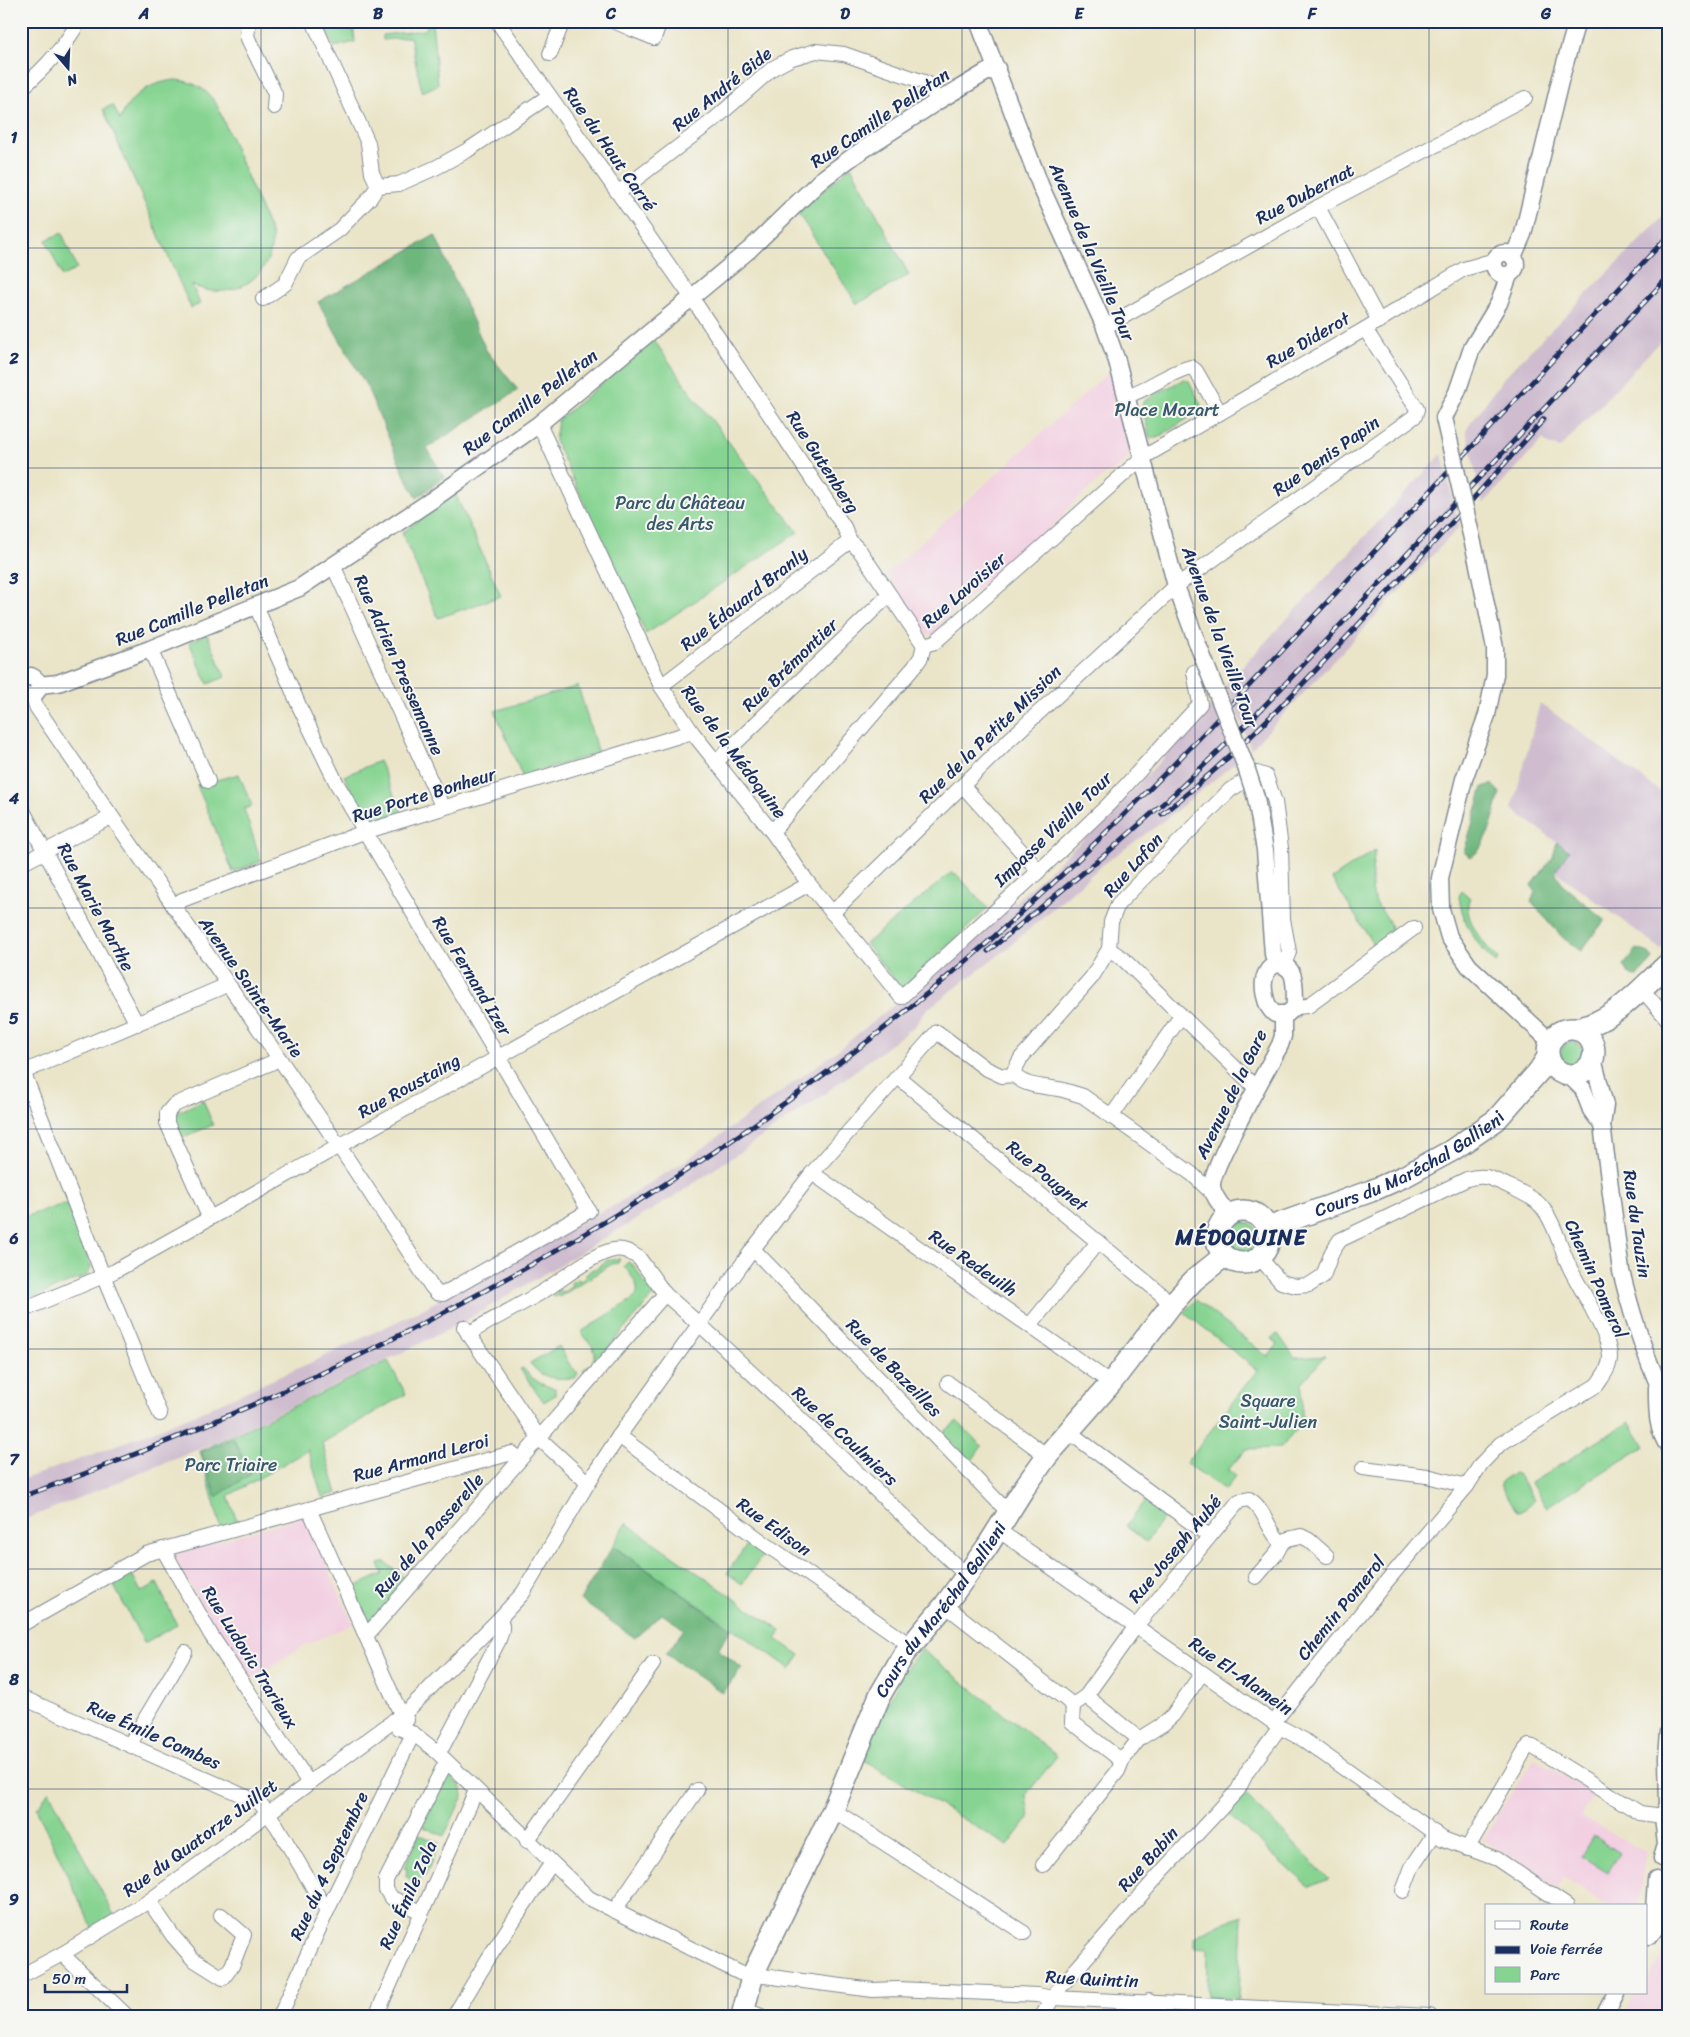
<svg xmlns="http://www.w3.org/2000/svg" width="1690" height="2037" font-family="Sriracha,sans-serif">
<rect width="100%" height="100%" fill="#f6f6f2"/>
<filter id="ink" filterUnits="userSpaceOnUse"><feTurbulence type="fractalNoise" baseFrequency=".02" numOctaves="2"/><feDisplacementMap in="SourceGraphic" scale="10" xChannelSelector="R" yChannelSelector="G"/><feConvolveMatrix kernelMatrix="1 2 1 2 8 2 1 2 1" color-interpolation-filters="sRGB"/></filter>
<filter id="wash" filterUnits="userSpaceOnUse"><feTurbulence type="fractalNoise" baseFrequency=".0096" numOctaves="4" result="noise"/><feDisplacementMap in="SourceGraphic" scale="20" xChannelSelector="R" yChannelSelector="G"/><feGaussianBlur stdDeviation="1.12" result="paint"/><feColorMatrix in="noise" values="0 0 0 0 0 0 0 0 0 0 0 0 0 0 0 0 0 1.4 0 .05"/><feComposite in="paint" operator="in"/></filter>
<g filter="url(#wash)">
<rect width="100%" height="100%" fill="#eae5c8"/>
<g fill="#f2cfe1">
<path d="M1109 372 1130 452 1127 459 1113 472H1108L1065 511V516L1057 523H1053V527L1021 556 1016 555 1017 559 1008 567H1003L940 624V629L933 635 926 634 886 574Z"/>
<path d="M302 1517 307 1520 353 1624 301 1647 250 1680 210 1620 175 1558 177 1553Z"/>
<path d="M1535 1758 1594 1795 1581 1817 1646 1852 1638 1906H1608L1564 1877 1557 1888 1483 1839 1500 1813 1499 1812Z"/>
<path d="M1669 1948V2016H1622L1637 1993H1646V1981Z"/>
</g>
<g fill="#cfbdcf">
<path d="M1669 211V332L1560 448 1548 444 1543 439 1483 504 1466 430 1505 376Z"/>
<path d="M1442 454 1459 527 1251 749 1226 684Z"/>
<path d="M1540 703 1669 798V941L1661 949 1555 871 1569 851 1512 809Z"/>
<path d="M1213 704 1236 762 1161 823 1102 865 1003 952 926 1010 916 1025 819 1098 672 1198 467 1320 377 1365 212 1444 21 1521V1480L94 1454 194 1415 312 1362 419 1311 600 1212 617 1204 688 1159 833 1054 895 1004 934 975 1109 816Z"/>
</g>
<g fill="#87d492" stroke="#518278">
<path d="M322 21H353L355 42 334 47Z"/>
<path d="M426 21H432L438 85 422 92 410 37 383 40V35L424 30 427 27Z"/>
<path d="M175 80C193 81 205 88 216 103L272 235C274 278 230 304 192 285L200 304 191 308 103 109 113 105 120 120C130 95 149 83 175 80Z"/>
<path d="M851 166 909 275 857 304 798 213Z"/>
<path d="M62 233 77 269 62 276 46 240Z"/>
<path d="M654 340 691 393 798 532 646 634 555 441 558 420Z"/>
<path d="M1184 379 1189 381 1202 407 1200 411 1157 438H1151L1149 436 1142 405 1144 401Z"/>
<path d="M455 493 501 596 438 618 402 533Z"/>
<path d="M207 634 225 677 208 684 189 642Z"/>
<path d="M578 686 598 753 522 776 495 711Z"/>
<path d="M379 761 402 813 373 821 366 818 344 776Z"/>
<path d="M239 774 252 806 244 809 261 861 233 872 197 785Z"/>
<path d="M1375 850C1373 865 1369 882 1374 898 1378 911 1392 917 1391 932L1374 945 1332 879Z"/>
<path d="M952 872 954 875 956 874 988 908 902 989 865 944Z"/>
<path d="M1462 891 1470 898C1460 916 1486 948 1499 959L1496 963C1477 946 1462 922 1459 896Z"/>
<circle cx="1572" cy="1053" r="11"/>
<path d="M203 1100 213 1125 181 1138 174 1120 175 1114Z"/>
<path d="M67 1203 91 1267 88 1275 21 1302V1218Z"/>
<circle cx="1244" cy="1237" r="15"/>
<path d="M610 1259H620L618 1263 612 1264 559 1297 558 1295 554 1297 553 1295 560 1291 564 1292 572 1286 571 1283 578 1279 581 1281 586 1276V1274L593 1269 599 1268V1266Z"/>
<path d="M628 1262 635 1267 645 1284 649 1283 654 1295 586 1373 583 1370 592 1364 595 1354 593 1347 581 1332 633 1299C644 1289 631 1276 624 1266Z"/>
<path d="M1196 1300 1268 1357 1278 1344 1271 1338 1278 1334 1295 1358 1325 1356 1302 1383V1423L1281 1448 1246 1449 1228 1470 1236 1476 1225 1490 1186 1463 1257 1370 1184 1312Z"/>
<path d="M559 1346 570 1365 578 1373 575 1378C555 1379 543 1380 530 1363Z"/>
<path d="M388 1361 406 1394 322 1443 337 1493 322 1497 308 1450 228 1496 238 1523 221 1528 200 1451Z"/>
<path d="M523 1368C531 1378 541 1386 555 1388V1395L544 1402 520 1369Z"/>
<path d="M957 1421 982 1446 971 1462 943 1433Z"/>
<path d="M1629 1422 1645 1446 1546 1507 1531 1483Z"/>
<path d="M1514 1473 1517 1474 1534 1500C1532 1505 1522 1512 1517 1512L1500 1485 1501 1482Z"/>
<path d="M1146 1499 1166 1514 1146 1542 1126 1526Z"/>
<path d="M626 1523 781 1631 776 1639 800 1655 791 1669 613 1546Z"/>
<path d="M750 1540 766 1551 742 1584 727 1573Z"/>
<path d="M385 1562 407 1580 371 1620H366L352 1588 383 1574 379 1564Z"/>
<path d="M131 1572 141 1592 157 1583 177 1625 144 1643 112 1582Z"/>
<path d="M921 1649 1057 1756 1026 1795 1029 1818 1008 1846 864 1760 867 1747 902 1674Z"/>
<path d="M448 1775 462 1788 463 1796 444 1836 422 1826Z"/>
<path d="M1241 1790 1329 1879 1310 1887 1308 1886 1224 1810Z"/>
<path d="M49 1791 114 1915 92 1928 36 1808 39 1806Z"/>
<path d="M419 1834 439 1843 425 1877 422 1876 419 1880 412 1881 406 1876 407 1869 404 1868Z"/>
<path d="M1594 1836 1620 1853 1608 1872 1582 1856Z"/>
<path d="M1242 1916 1239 1999 1207 1997 1208 1948 1194 1947V1937L1221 1923Z"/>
</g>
<g fill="#6db67c" stroke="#44726d">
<path d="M435 235 486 350 518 390 427 448 444 477 417 498 405 476 367 387 318 302Z"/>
<path d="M1492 784 1500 793C1495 810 1488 850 1470 857L1464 852 1483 787Z"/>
<path d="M1557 842 1569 851 1555 872 1565 887 1605 920 1581 951 1563 938 1531 902 1535 892 1532 885 1553 857Z"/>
<path d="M1637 949 1649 953 1653 959 1637 977 1629 974 1624 965Z"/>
<path d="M233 1438 251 1474 216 1497 201 1452Z"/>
<path d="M613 1546 731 1629 718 1649 742 1668 723 1693 666 1654 684 1629 662 1614 635 1638 580 1600Z"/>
</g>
</g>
<g filter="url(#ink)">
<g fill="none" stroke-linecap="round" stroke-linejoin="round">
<defs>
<g id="minor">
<path d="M249 21 247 36 250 43 275 94 274 107"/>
<path d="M313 21 368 143 372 173 378 186 399 184 437 167 468 150 549 96"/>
<path d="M497 21 692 298 844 527 850 541 860 551 924 645"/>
<path d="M613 21 632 29 638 22"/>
<path d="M632 29 654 38 660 21"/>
<path d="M550 54 563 21"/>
<path d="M21 89C44 69 65 47 79 21"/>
<path d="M619 192 716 118 773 68 792 58 816 51 844 54 927 83 938 101"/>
<path d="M1318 207 1379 321"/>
<path d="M263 299 285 284 298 258 339 230 370 198 378 186"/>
<path d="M1105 327 1318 207 1525 98"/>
<path d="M1126 396C1149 390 1168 372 1191 367L1196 371 1220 413"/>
<path d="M539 424 661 686 692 732 772 832 809 884 901 997 1039 871 1109 804 1200 704 1194 672"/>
<path d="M333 565 443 808"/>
<path d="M924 645 935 642 1142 458 1365 329 1464 269 1495 260"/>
<path d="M150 649 208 781"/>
<path d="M661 686 850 541"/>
<path d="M32 696 37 708C168 900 305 1090 431 1286L437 1293 443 1294 589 1211 337 784 300 708 256 606"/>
<path d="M716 762 889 595"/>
<path d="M963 786 1039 871"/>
<path d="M21 807 137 1024"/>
<path d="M772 832 915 666 921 657 924 645"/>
<path d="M21 864 111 817"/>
<path d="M173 906 182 900 364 832 692 732"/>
<path d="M832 913 1009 740 1176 586 1415 416 1417 409 1365 329"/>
<path d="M1109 949 1122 958 1256 1088"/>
<path d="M1646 994 1669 1021"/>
<path d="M1295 1007 1308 1006 1414 928"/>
<path d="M21 1066 100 1268 160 1414"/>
<path d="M21 1073 227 985"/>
<path d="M1014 1075 1015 1069 1021 1058 1092 977 1109 949 1111 922 1118 904 1230 790 1257 773 1266 776 1275 802 1281 848 1283 919 1289 952 1284 965"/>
<path d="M898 1077 1161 1294 1171 1305"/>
<path d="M1111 1117 1181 1016"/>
<path d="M812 1173 1111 1383"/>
<path d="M209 1217 167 1123V1113L174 1105 271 1063 278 1058"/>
<path d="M753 1249 1008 1512"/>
<path d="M1260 1258 1281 1282 1296 1286 1309 1285 1323 1276 1332 1252 1340 1240 1467 1179C1473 1177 1479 1176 1486 1177 1497 1180 1534 1197 1540 1205 1555 1221 1561 1251 1571 1270 1581 1290 1610 1336 1610 1357 1610 1368 1603 1376 1597 1385L1500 1444 1481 1464 1467 1486 1386 1582 1274 1722"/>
<path d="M21 1311 115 1271 809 884"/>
<path d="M1030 1325 1098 1242"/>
<path d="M464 1327 540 1439 588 1483"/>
<path d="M468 1334C492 1319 517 1307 542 1292 561 1281 593 1253 614 1250 624 1248 631 1253 639 1258L665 1294 708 1332 966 1575"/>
<path d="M948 1383 1047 1456"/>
<path d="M1069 1432 1209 1536"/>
<path d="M619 1436 764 1543 910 1645"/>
<path d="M1363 1468 1427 1476 1467 1486"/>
<path d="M309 1509 399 1710 407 1720"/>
<path d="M998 1530 1280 1727 1304 1740 1443 1839 1497 1859 1567 1906"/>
<path d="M163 1549 211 1635 309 1783"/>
<path d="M1256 1577 1276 1554 1282 1543 1288 1539 1301 1536 1309 1540 1327 1556"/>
<path d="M945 1605 1073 1705"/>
<path d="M21 1625 146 1554 512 1453 520 1459"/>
<path d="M366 1636 665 1294"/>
<path d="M1086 1696 1139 1739"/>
<path d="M21 1697 260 1803 277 1826 327 1911"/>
<path d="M1073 1705 1086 1696 1136 1626 1239 1501 1249 1499C1266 1509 1267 1531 1282 1543"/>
<path d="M1073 1705 1072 1722 1122 1761"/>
<path d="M394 1720 399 1728 414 1734 437 1752 589 1898 740 1973 873 1990 897 1989 1037 1995 1053 1998 1430 2016"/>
<path d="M130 1744 185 1652"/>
<path d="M437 1752 443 1746 498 1642C501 1634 505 1626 499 1619"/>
<path d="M833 1810 1024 1933"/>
<path d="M527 1841 653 1664"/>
<path d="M1467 1849 1525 1750 1529 1746 1533 1747 1640 1813 1663 1816"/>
<path d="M1043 1865 1118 1771 1122 1761 1139 1739 1163 1724 1173 1715 1202 1673"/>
<path d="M1403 1891 1412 1867 1435 1833"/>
<path d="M149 1901 173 1936 193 1959 223 1978 232 1966 244 1935 221 1915"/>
<path d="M614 1911 697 1790"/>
<path d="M421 1912 392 1898 386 1890V1880L446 1762"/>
<path d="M62 1954 127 2016"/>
<path d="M21 1976 62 1954 149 1901 407 1711 499 1619 523 1593 588 1483 619 1436 753 1249 812 1173 937 1032 985 1068 1002 1076 1014 1075C1026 1088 1048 1086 1063 1090 1070 1092 1076 1094 1083 1096L1192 1174 1213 1194"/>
<path d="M743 2009 761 2016"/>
<path d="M280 2016 327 1911 410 1740 414 1734"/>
<path d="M376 2016 474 1795 477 1791"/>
<path d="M454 2016 488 1959 551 1864"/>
<path d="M1042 2016 1057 1991 1165 1868 1238 1790 1247 1772 1280 1727"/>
<path d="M1149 2016V2001"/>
</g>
<g id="tertiary">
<path d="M978 21 1041 187 1104 325 1117 361 1176 586 1198 645"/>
<circle cx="1505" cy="264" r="11"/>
<path d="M1513 257 1523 234 1560 81 1577 21"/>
<path d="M1444 418 1457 392 1472 348 1499 303 1509 275"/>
<path d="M1477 560 1495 648V675L1487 715 1464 779 1440 878 1441 909 1449 937 1469 966 1550 1041"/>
<path d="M21 679 31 676C41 680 41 691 32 696H25L21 694"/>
<path d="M39 685 58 683 150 649 299 588 432 500 539 424 749 250 821 180 855 155 938 101 985 73 997 68"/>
<path d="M1256 798 1265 850 1273 954 1276 964"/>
<path d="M1276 964C1299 965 1294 990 1295 1007L1287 1014H1275C1265 1007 1260 983 1267 972 1269 968 1272 966 1276 964Z"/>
<path d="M1593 1059 1605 1105 1602 1125 1621 1271C1632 1315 1648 1367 1669 1406"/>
<path d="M1569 1075 1583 1089 1591 1110 1602 1125"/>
<path d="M1229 1215C1222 1206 1213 1197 1212 1186 1211 1167 1268 1068 1280 1045L1283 1036V1014"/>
<path d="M1657 1387C1657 1407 1656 1430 1669 1447"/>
<path d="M1662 1858 1666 1845 1663 1816 1668 1805 1667 1757 1669 1732"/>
<path d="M1646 1932 1654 1911 1656 1880"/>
<path d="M1649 1936 1669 1912"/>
<path d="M1604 2016 1616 1993"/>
</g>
<g id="primary">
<circle cx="1571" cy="1052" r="23"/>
<path d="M1576 1029C1614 1022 1641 988 1669 963"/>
<circle cx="1243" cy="1237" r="26"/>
<path id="s1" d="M1268 1228 1371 1191 1405 1176 1451 1151 1496 1120 1539 1071 1548 1057"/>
<path id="s2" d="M742 2016 753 1974 833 1810 880 1695 904 1654 945 1605 987 1547 1024 1488 1047 1456 1111 1383 1171 1305 1194 1280 1224 1256"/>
</g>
</defs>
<use href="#minor" stroke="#828a93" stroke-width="16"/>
<use href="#tertiary" stroke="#828a93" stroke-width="19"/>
<use href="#primary" stroke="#828a93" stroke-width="24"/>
<use href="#minor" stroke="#fff" stroke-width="14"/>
<use href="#tertiary" stroke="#fff" stroke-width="16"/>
<use href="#primary" stroke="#fff" stroke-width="21"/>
<defs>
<g id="rail">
<path d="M1162 814C1230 761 1288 700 1346 638 1413 566 1479 493 1544 419"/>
<path d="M988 951 1106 854 1176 792 1252 719 1669 276"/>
<path d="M21 1497C372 1372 706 1189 987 943 1115 831 1230 707 1345 583 1453 467 1561 351 1669 235"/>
</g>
</defs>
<use href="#rail" stroke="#1b2f5e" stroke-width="5"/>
<use href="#rail" stroke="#f6f6f2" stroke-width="3" stroke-dasharray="9" stroke-linecap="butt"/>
<defs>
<g id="tertiary-bridge">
<path d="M1444 418 1477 560"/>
<path d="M1198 645 1246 767 1256 798"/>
</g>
</defs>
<use href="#tertiary-bridge" stroke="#828a93" stroke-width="19" stroke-linecap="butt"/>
<use href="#tertiary-bridge" stroke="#fff" stroke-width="16"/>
</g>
</g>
<path fill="none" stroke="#1b2f5e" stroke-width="1" stroke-opacity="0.55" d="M261 21V2016M495 21V2016M728 21V2016M962 21V2016M1195 21V2016M1429 21V2016M21 248H1669M21 468H1669M21 688H1669M21 908H1669M21 1129H1669M21 1349H1669M21 1569H1669M21 1789H1669"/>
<g text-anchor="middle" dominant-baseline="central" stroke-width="4" stroke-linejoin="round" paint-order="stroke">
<g font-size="18" fill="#1b2f5e" stroke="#f6f6f2">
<text transform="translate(722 89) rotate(-39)">Rue André Gide</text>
<text transform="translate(880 118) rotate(-34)">Rue Camille Pelletan</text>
<text transform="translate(610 149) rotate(55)">Rue du Haut Carré</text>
<text transform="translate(1305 194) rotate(-28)">Rue Dubernat</text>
<text transform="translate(1092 252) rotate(67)">Avenue de la Vieille Tour</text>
<text transform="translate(1308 340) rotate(-30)">Rue Diderot</text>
<text transform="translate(530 402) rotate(-37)">Rue Camille Pelletan</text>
<text transform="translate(1326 456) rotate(-35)">Rue Denis Papin</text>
<text transform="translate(823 462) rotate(57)">Rue Gutenberg</text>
<text transform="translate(964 590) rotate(-41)">Rue Lavoisier</text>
<text transform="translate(744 599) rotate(-38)">Rue Édouard Branly</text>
<text transform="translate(192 610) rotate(-22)">Rue Camille Pelletan</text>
<text transform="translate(1220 637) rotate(70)">Avenue de la Vieille Tour</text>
<text transform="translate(399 665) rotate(66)">Rue Adrien Pressemanne</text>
<text transform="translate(790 665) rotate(-44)">Rue Brémontier</text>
<text transform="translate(990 734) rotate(-44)">Rue de la Petite Mission</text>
<text transform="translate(734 752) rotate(53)">Rue de la Médoquine</text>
<text transform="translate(424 795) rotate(-17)">Rue Porte Bonheur</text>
<text transform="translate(1053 829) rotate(-44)">Impasse Vieille Tour</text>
<text transform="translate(1133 865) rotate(-48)">Rue Lafon</text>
<text transform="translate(96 907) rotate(62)">Rue Marie Marthe</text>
<text transform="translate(472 976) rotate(59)">Rue Fernand Izer</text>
<text transform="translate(251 987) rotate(55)">Avenue Sainte-Marie</text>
<text transform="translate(409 1086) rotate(-29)">Rue Roustaing</text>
<text transform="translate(1231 1094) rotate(-64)">Avenue de la Gare</text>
<text stroke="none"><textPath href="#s1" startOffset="156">Cours du Maréchal Gallieni</textPath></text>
<text transform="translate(1047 1176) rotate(40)">Rue Pougnet</text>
<text transform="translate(1637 1224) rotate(82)">Rue du Tauzin</text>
<text transform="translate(973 1263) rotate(35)">Rue Redeuilh</text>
<text transform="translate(1596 1279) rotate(66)">Chemin Pomerol</text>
<text transform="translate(894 1368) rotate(46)">Rue de Bazeilles</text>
<text transform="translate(845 1436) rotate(43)">Rue de Coulmiers</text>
<text transform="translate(421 1458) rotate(-15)">Rue Armand Leroi</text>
<text transform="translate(774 1527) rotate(36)">Rue Edison</text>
<text transform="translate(429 1535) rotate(-49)">Rue de la Passerelle</text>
<text transform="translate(1175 1549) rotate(-50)">Rue Joseph Aubé</text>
<text transform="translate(1341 1608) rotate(-51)">Chemin Pomerol</text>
<text stroke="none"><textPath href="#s2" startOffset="455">Cours du Maréchal Gallieni</textPath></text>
<text transform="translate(250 1657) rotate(58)">Rue Ludovic Trarieux</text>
<text transform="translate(1241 1676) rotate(35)">Rue El-Alamein</text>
<text transform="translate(154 1735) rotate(24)">Rue Émile Combes</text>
<text transform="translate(200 1838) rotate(-36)">Rue du Quatorze Juillet</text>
<text transform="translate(1148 1859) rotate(-48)">Rue Babin</text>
<text transform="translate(329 1866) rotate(-65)">Rue du 4 Septembre</text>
<text transform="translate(408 1895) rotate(-66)">Rue Émile Zola</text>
<text transform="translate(1092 1979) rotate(3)">Rue Quintin</text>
</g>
<g font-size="18" fill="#36586b" stroke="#f6f6f2">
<text x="1167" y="410">Place Mozart</text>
<text x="680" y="503">Parc du Château<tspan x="680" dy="21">des Arts</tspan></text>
<text x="1268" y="1401">Square<tspan x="1268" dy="21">Saint-Julien</tspan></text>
<text x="231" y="1465">Parc Triaire</text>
</g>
<g font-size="22" font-weight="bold" letter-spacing="1" fill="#1b2f5e" stroke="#f6f6f2">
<text x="1241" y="1237">MÉDOQUINE</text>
</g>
</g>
<rect width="1690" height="2037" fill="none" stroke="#f6f6f2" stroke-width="55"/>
<rect x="1485" y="1904" width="162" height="90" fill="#f6f6f2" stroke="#9ea6b7"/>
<rect x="1495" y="1921" width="25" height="8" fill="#ffffff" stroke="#9ea6b7"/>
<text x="1530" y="1930" font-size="15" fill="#1b2f5e">Route</text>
<rect x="1495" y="1946" width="25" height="8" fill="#1b2f5e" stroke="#9ea6b7"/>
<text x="1530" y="1954" font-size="15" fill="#1b2f5e">Voie ferrée</text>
<rect x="1495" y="1967" width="25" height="15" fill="#87d492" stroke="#9ea6b7"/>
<text x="1530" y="1980" font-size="15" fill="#1b2f5e">Parc</text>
<g transform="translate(68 68) rotate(161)" stroke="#f6f6f2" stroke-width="4" paint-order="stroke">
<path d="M0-4L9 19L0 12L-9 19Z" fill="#1b2f5e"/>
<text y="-8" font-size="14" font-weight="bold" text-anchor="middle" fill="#1b2f5e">N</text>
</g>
<path d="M45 1984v8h82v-8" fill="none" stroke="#1b2f5e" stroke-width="2.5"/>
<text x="52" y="1984" font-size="15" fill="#1b2f5e" stroke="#f6f6f2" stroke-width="4" paint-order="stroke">50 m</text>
<rect x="28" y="28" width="1634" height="1982" fill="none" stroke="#1b2f5e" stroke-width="2"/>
<g font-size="16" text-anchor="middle" font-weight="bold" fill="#1b2f5e">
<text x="144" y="19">A</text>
<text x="378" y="19">B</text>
<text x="611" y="19">C</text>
<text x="845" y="19">D</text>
<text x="1079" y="19">E</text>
<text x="1312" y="19">F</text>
<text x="1546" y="19">G</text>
<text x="14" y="143">1</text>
<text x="14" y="364">2</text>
<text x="14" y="584">3</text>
<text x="14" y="804">4</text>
<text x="14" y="1024">5</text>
<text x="14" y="1244">6</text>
<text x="14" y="1465">7</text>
<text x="14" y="1685">8</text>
<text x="14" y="1905">9</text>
</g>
</svg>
